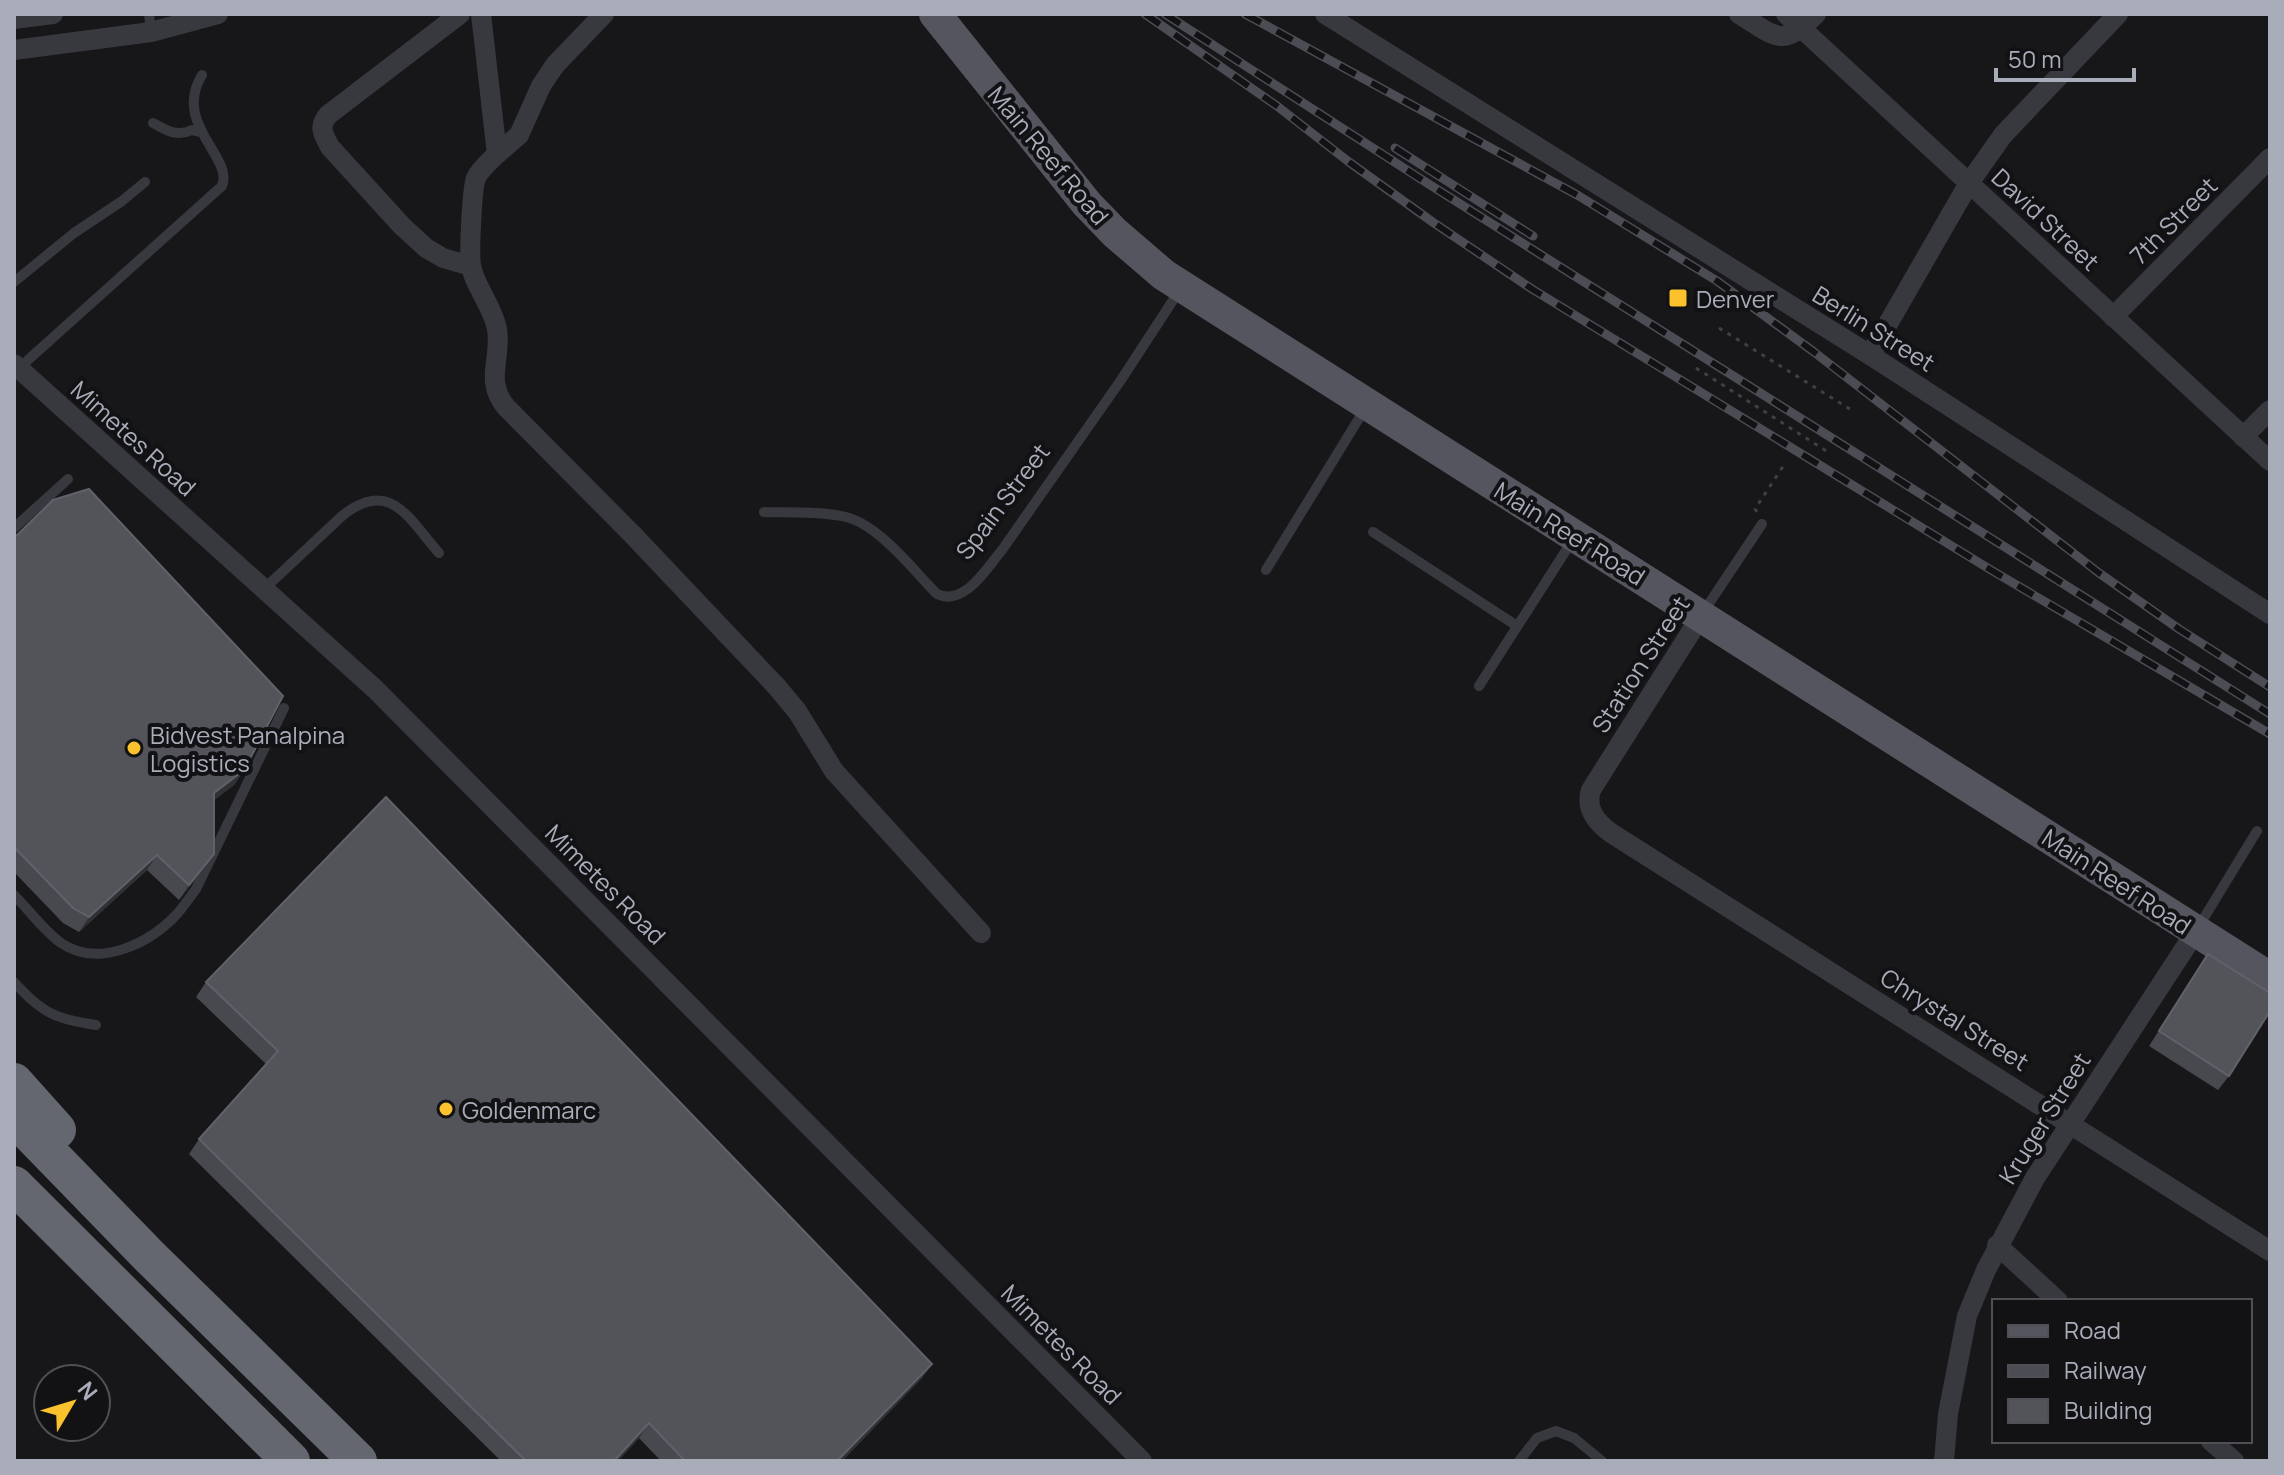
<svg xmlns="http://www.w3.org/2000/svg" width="2284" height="1475" font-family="Manrope,sans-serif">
<rect width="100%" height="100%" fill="#171719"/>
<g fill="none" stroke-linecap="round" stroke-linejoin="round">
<g stroke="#3e4046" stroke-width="3" stroke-dasharray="4 6" stroke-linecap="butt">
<path d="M1719 328 1853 411"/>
<path d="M1696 368 1828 452"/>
<path d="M1757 512 1755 509 1784 465"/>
</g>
<g stroke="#38393f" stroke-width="10">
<path d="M149 14 151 32"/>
<path d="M153 123C167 131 177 137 192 130L201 132"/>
<path d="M14 282 74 233 122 201 145 182"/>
<path d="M19 368 222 186C234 157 172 124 202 75"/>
<path d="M764 512C790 513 820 511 846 517 879 525 913 570 937 594 964 607 987 568 1002 550L1121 380 1179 291"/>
<path d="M14 528 68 479"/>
<path d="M1373 532 1517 626"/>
<path d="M1266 570 1366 407"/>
<path d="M264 589 342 516C390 477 409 519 439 553"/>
<path d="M1702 614 1762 524"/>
<path d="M1479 686 1574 538"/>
<path d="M14 895C29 910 44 931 61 943 99 969 150 943 177 914 184 906 190 897 196 889L284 708"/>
<path d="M2199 926 2257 831"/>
<path d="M14 982C42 1013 55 1019 96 1025"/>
<path d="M1519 1461 1537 1438 1556 1431 1574 1438 1602 1461"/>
</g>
<g stroke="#38393f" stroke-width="20">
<path d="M460 14 328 115C318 127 323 134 330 147L402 226 426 248 443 258 471 266"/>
<path d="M481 14 497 154C490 161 480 169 476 178 472 187 469 254 471 265 474 286 493 306 497 329 502 358 484 381 506 407L632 534 777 687 797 711 834 771 981 933"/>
<path d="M1325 14 1870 355 2270 614"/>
<path d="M1739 14C1776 37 1782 49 1816 14"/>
<path d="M1786 14 2270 461"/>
<path d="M14 19 53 14"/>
<path d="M14 50 151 32 218 14"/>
<path d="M497 154 519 135 541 86 555 65 604 14"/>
<path d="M2113 317 2270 158"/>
<path d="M1870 355 1969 183 2003 135 2118 14"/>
<path d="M14 364 375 689 1142 1461"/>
<path d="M2243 437 2270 410"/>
<path d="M1701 616 1591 790C1585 809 1596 822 1611 833L2270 1251"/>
<path d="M1997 1245 2058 1301"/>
<path d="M2211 1441 2234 1461"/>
<path d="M1944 1461 1948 1414 1967 1316 1986 1270 2035 1178 2196 931"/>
</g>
<path stroke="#54555e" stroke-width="32" d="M935 14 1087 204 1115 233 1164 275 2270 978"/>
<g stroke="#646670" stroke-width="38">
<path d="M14 1082 57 1130"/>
<path d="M14 1117 148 1255 358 1461"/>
<path d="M14 1185 291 1461"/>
</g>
<defs>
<g id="rail">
<path d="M1145 14 1277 106 1349 162 1434 223 1532 289 1991 570 2270 734"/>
<path d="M1165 14 1427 183 2270 714"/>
<path d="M1245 14 1579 196 1717 281 1814 352 2099 573 2179 629 2270 687"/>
<path d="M1395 148 1533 236"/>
</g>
</defs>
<use href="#rail" stroke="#4b4c54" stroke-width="9"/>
<use href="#rail" stroke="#121214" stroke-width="6" stroke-dasharray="18" stroke-linecap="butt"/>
</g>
<g fill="#48494e">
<path d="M14 538 244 770 234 785 214 800V854L179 900 147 870 79 932 63 923 14 872Z"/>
<path d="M2208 954 2229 1076 2218 1090 2149 1046Z"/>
<path d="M206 982 932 1364 922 1378 842 1461H661L639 1438 618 1461H501L189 1154 199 1139 266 1064 196 997Z"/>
</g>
<g fill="#303134">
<path d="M244 770 234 785 204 807 214 793Z"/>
<path d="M214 854 204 868 179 900 189 885Z"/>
<path d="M157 855 147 870 79 932 89 917Z"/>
<path d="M932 1364 922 1378 842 1461H837Z"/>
<path d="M649 1423 639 1438 618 1461H614Z"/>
</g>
<g fill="#53545a" stroke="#606269" stroke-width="2">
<path d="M89 489 283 696 244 770 214 793V854L189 885 157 855 89 917 73 908 14 847V538L53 500Z"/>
<path d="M386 797 932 1364 837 1461H685L649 1423 614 1461H526L199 1139 278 1051 206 982Z"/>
<path d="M2208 954 2270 993V1011L2229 1076 2159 1031Z"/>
</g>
<g fill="#fbc22e" stroke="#121214" stroke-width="3">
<rect x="1668" y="288" width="20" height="20" rx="4"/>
<circle cx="134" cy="748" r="8"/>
<circle cx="446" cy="1109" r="8"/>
</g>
<g text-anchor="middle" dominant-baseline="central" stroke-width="8" stroke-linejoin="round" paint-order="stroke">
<g font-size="24" fill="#a9adba" stroke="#121214">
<text transform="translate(1049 155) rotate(50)">Main Reef Road</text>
<text transform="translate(2046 219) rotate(43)">David Street</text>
<text transform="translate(2173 220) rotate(-45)">7th Street</text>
<text transform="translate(1874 328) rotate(32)">Berlin Street</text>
<text transform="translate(134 438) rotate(42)">Mimetes Road</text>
<text transform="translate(1002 501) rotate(-53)">Spain Street</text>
<text transform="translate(1570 533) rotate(32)">Main Reef Road</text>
<text transform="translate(1640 664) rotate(-57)">Station Street</text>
<text transform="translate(2117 881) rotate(33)">Main Reef Road</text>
<text transform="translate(606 884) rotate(45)">Mimetes Road</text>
<text transform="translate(1955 1019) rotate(32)">Chrystal Street</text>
<text transform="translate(2044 1118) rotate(-58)">Kruger Street</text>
<text transform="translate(1062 1344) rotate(45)">Mimetes Road</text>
</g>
<g font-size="24" fill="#a9adba" stroke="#121214" text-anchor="start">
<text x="1696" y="298">Denver</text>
<text x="150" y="734">Bidvest Panalpina<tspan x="150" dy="28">Logistics</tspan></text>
<text x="462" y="1109">Goldenmarc</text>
</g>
</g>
<rect width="2284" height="1475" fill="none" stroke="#a9adba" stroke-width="32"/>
<rect x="1992" y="1299" width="260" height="144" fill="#121214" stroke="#4e5056" stroke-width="2"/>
<rect x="2008" y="1325" width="40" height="12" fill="#54555e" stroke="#4e5056" stroke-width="2"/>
<text x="2064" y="1339" font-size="24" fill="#a9adba">Road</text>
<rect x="2008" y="1365" width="40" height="12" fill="#4b4c54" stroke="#4e5056" stroke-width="2"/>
<text x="2064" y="1379" font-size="24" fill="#a9adba">Railway</text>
<rect x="2008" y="1399" width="40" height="24" fill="#53545a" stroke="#4e5056" stroke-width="2"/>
<text x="2064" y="1419" font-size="24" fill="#a9adba">Building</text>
<g transform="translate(72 1403) rotate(52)"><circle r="38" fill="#121214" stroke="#4e5056" stroke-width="2"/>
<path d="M0-6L14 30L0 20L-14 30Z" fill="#fbc22e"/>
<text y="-12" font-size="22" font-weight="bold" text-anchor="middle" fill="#a9adba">N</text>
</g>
<path d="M1996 68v12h138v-12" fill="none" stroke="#a9adba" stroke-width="4"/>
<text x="2008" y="68" font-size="24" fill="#a9adba" stroke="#121214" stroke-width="6" paint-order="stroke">50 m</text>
</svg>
